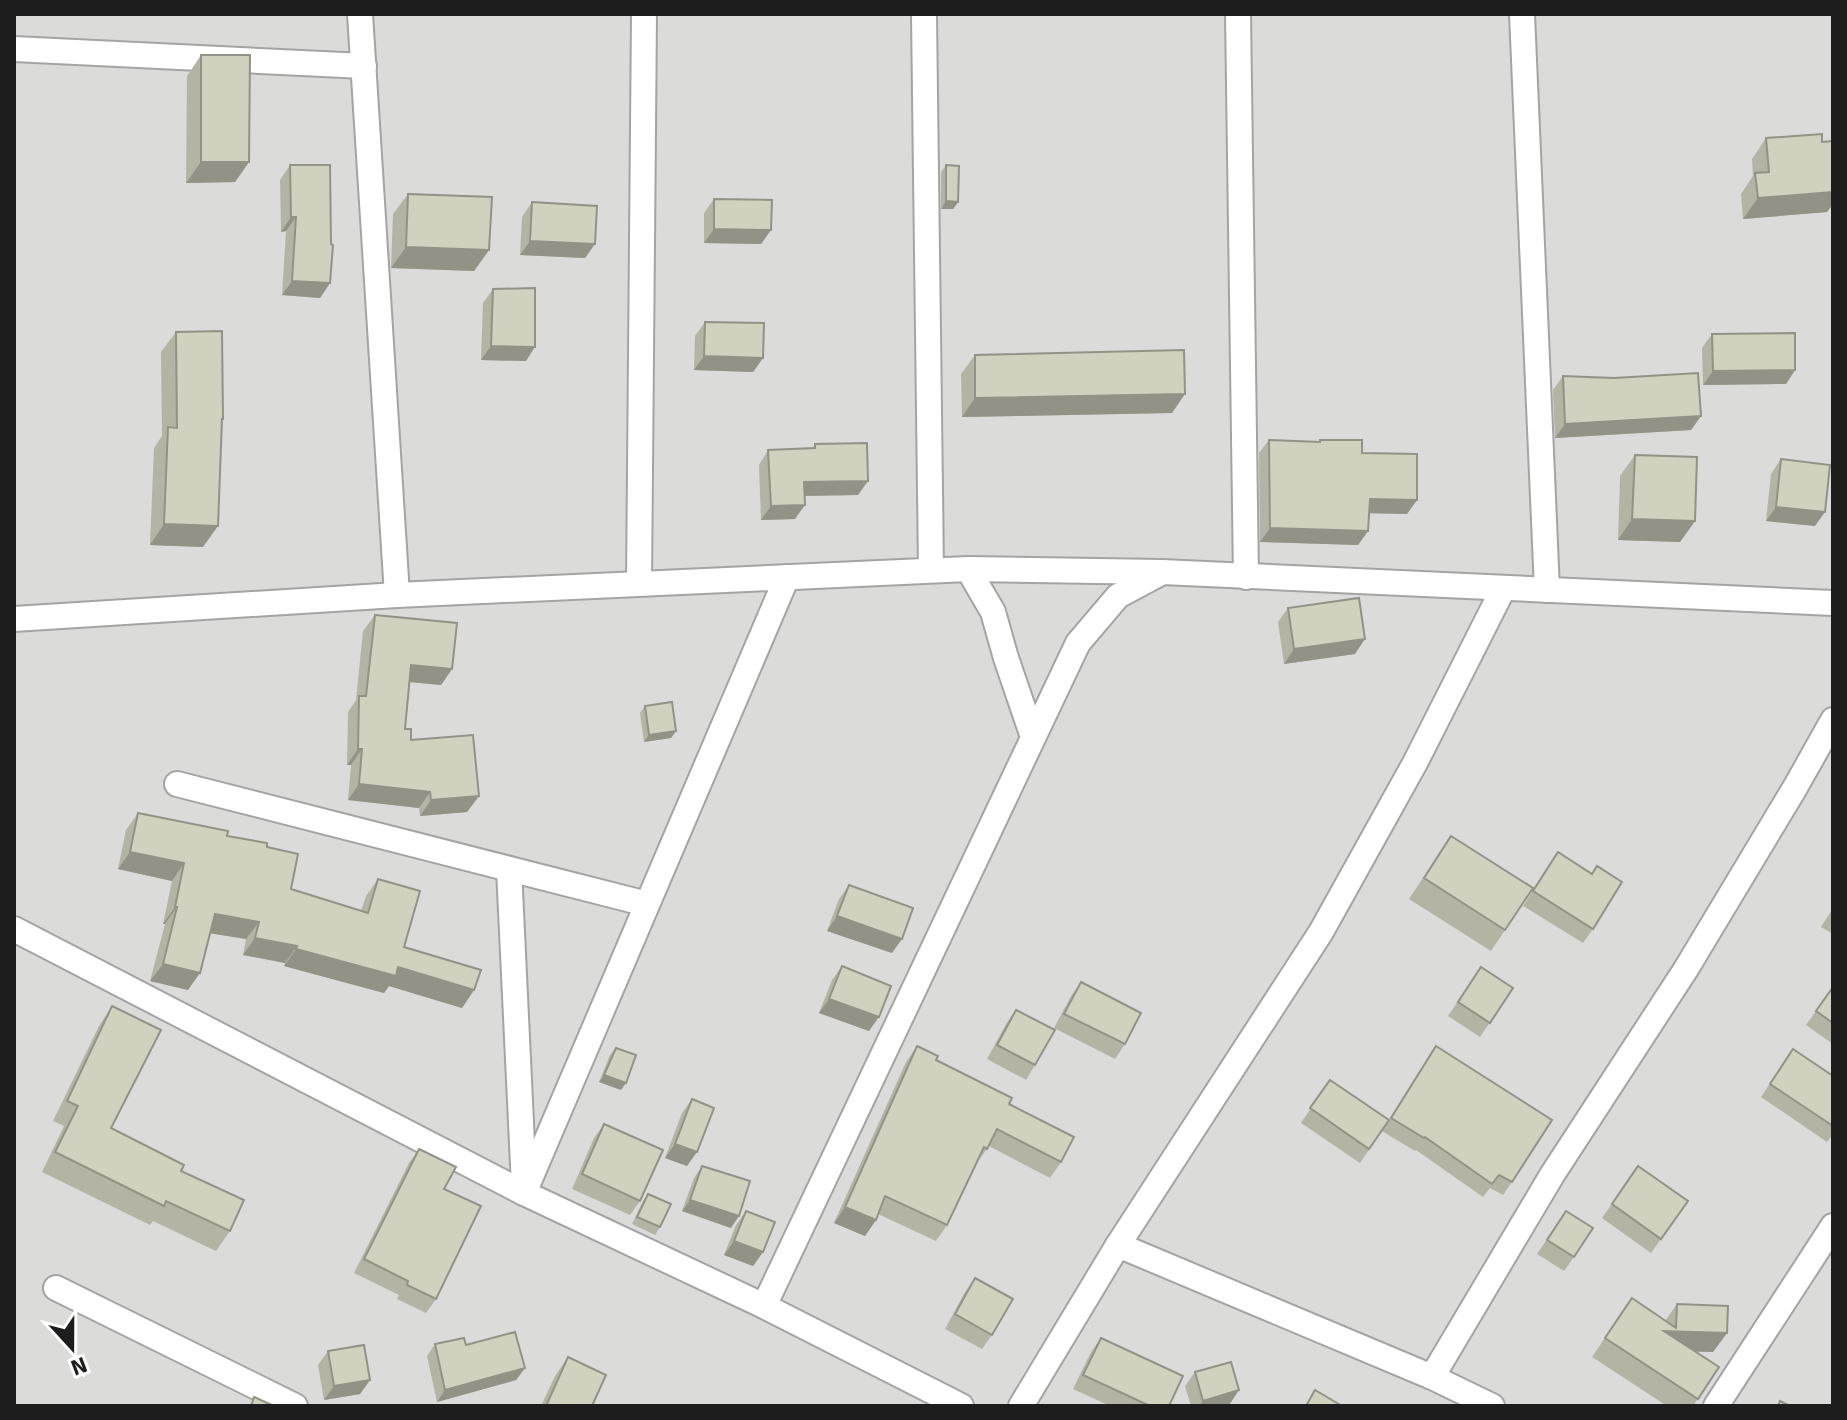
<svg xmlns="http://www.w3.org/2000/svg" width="1847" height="1420" font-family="Signika,sans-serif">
<rect width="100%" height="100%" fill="#ecefe3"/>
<rect fill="#dbdbda" x="14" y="14" width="1819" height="1392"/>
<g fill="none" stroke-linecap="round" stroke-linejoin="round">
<defs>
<g id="minor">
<path d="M360 14 397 595"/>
<path d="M924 14 931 570"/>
<path d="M1238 14 1246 577"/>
<path d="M1522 14 1547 590"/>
<path d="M14 49 364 66"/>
<path d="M968 569 993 612 1006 658 1033 737"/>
<path d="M639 583 644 14"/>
<path d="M14 619 397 595 968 569 1162 572 1833 603"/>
<path d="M177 784 647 904"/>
<path d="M509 869 524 1186"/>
<path d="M14 929 524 1193 764 1306 961 1406"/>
<path d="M524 1193 787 577"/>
<path d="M1118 1245 1432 1377 1492 1406"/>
<path d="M56 1288 295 1406"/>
<path d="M764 1306 1078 643 1118 596 1159 574"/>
<path d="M1432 1377 1552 1175 1686 969 1796 786 1833 720"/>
<path d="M1021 1406 1118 1245 1321 932 1415 763 1503 589"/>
<path d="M1716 1406 1833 1226"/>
</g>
</defs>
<use href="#minor" stroke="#a4a4a4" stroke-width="28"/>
<use href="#minor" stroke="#fff" stroke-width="24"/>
</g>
<g fill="#b4b4a5">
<path d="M201 55 249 162 235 182 186 183 187 76Z"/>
<path d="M1766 138 1822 142 1833 141V204L1827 212 1743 219 1741 194 1753 176 1752 159Z"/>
<path d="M290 165 330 283 320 298 282 295 286 231 281 232 280 180Z"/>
<path d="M946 165 958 202 953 209H941V172Z"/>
<path d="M408 194 489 250 474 271 391 268 393 214Z"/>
<path d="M714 199 771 230 761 244 704 243V213Z"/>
<path d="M532 202 585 258 520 255 522 217Z"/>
<path d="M493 289 526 361 481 360 483 303Z"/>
<path d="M705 322 763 358 753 372 694 370 695 336Z"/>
<path d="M176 332 223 419 222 421 203 547 150 545 154 448 162 436 161 352Z"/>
<path d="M1712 334 1795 370 1786 384 1703 385 1702 348Z"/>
<path d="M975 355 1172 413 962 417 961 374Z"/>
<path d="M1563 376 1701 416 1691 430 1555 438 1553 390Z"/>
<path d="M1269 440 1318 442 1320 440 1362 453 1417 500 1407 514 1369 513 1368 531 1358 545 1260 542 1259 453Z"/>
<path d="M815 444 858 495 804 496 795 519 761 520 759 465 768 450 812 449Z"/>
<path d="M1635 455 1695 521 1680 542 1618 540 1620 476Z"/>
<path d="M1781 459 1815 526 1766 521 1771 474Z"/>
<path d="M1288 608 1355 654 1284 664 1278 622Z"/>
<path d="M375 615 452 669 441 685 409 682 405 729 411 740 479 796 467 812 420 816 419 808 348 800 351 765H347L348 712 356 700 363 631Z"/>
<path d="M645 706 676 731 671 738 644 742 640 713Z"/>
<path d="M138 813 267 847 291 889 361 911 366 896 378 879 404 947 474 990 462 1008 389 986 384 993 284 966 285 963 243 955 246 939 210 933 188 990 150 981 165 924H163L172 881 118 869 126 830Z"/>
<path d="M1451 836 1505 930 1491 951 1409 899Z"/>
<path d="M1558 852 1592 873 1593 929 1583 943 1523 906Z"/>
<path d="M849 885 892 953 827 931 839 899Z"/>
<path d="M1833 908V934L1821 927Z"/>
<path d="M842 966 869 1031 819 1013 832 980Z"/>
<path d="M1481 967 1513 988 1480 1037 1448 1016Z"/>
<path d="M1081 982 1125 1044 1115 1059 1054 1028 1071 996Z"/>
<path d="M1833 987V1044L1806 1025Z"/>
<path d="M112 1006 111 1128 181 1171 230 1231 216 1251 153 1221 150 1225 42 1172 64 1126 53 1121 99 1026Z"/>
<path d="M1016 1010 1035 1065 1026 1080 987 1059 1006 1024Z"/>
<path d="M917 1046 936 1060 1009 1104 1061 1162 1050 1178 989 1146 976 1164 947 1225 936 1241 878 1214 876 1220 865 1236 834 1223 906 1062Z"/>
<path d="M1436 1046 1512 1182 1503 1195 1490 1188 1483 1197 1416 1150 1415 1151 1382 1131Z"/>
<path d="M616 1048 621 1090 599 1082 610 1055Z"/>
<path d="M1793 1049 1833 1076V1134L1827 1142 1761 1097Z"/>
<path d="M1330 1080 1389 1120 1360 1163 1301 1123Z"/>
<path d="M692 1099 687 1166 665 1158 682 1113Z"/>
<path d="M604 1124 640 1201 630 1215 572 1189 594 1138Z"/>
<path d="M419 1149 444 1189 436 1299 426 1313 397 1299 399 1295 354 1273 409 1163Z"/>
<path d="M702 1166 731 1228 682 1211 694 1178Z"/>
<path d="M1638 1166 1688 1201 1651 1253 1602 1218Z"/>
<path d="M648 1194 660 1227 655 1235 632 1224 643 1201Z"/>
<path d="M746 1211 763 1252 753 1266 724 1255 736 1225Z"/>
<path d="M1566 1211 1574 1257 1564 1271 1537 1254Z"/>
<path d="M975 1278 992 1335 982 1349 945 1329 965 1292Z"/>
<path d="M1632 1298 1665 1321 1677 1304 1727 1333 1713 1352H1696L1719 1367 1693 1406H1667L1592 1357Z"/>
<path d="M1101 1338 1169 1406H1110L1073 1389 1091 1352Z"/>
<path d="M435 1344 466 1345 525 1368 516 1380 437 1402 427 1356Z"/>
<path d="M328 1351 370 1380 360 1394 324 1400 318 1365Z"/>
<path d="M568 1357 592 1406H541L555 1376Z"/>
<path d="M1195 1372 1239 1390 1229 1405 1224 1406H1191L1185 1386Z"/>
</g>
<g fill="#929286">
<path d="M201 162H249L235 182 186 183Z"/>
<path d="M1833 192V204L1827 212 1743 219 1758 198Z"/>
<path d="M946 201 958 202 953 209H941Z"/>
<path d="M291 217H296L286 231 281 232Z"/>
<path d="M714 229 771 230 761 244 704 243Z"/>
<path d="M530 241 595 244 585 258 520 255Z"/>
<path d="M406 247 489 250 474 271 391 268Z"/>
<path d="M292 281 330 283 320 298 282 295Z"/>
<path d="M491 346 535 347 526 361 481 360Z"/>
<path d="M704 356 763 358 753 372 694 370Z"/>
<path d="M1795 370 1786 384 1703 385 1713 371Z"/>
<path d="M1185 394 1172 413 962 417 975 398Z"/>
<path d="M1701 416 1691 430 1555 438 1565 424Z"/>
<path d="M868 481 858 495 794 496 804 482Z"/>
<path d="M1370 499 1417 500 1407 514 1360 513Z"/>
<path d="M805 505 795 519 761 520 771 506Z"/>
<path d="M1776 507 1825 512 1815 526 1766 521Z"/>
<path d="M1632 519 1695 521 1680 542 1618 540Z"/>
<path d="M164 524 218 526 203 547 150 545Z"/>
<path d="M1270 528 1368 531 1358 545 1260 542Z"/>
<path d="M1365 639 1355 654 1284 664 1294 649Z"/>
<path d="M411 665 452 669 441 685 399 681Z"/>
<path d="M676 731 671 738 644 742 649 735Z"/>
<path d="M358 749H362L351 765H347Z"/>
<path d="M359 784 430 792 419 808 348 800Z"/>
<path d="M479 796 467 812 420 816 431 800Z"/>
<path d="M130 852 184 863 172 881 118 869Z"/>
<path d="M175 907H177L165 924H163Z"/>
<path d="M215 914 259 922 246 939 202 932Z"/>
<path d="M837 916 902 939 892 953 827 931Z"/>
<path d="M255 938 297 946 285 963 243 955Z"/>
<path d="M296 949 398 967 474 990 462 1008 389 986 384 993 284 966Z"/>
<path d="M163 964 200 973 188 990 150 981Z"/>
<path d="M829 999 879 1017 869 1031 819 1013Z"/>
<path d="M604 1075 626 1083 621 1090 599 1082Z"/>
<path d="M675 1144 697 1152 687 1166 665 1158Z"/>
<path d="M690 1200 739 1216 731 1228 682 1211Z"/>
<path d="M845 1207 876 1220 865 1236 834 1223Z"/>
<path d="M734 1241 763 1252 753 1266 724 1255Z"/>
<path d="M1664 1331 1727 1333 1713 1352 1651 1350Z"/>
<path d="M525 1368 516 1380 437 1402 445 1390Z"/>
<path d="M370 1380 360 1394 324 1400 334 1386Z"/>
<path d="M1239 1390 1229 1405 1224 1406H1199L1203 1401Z"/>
</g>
<g fill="#d1d1c0" stroke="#929286" stroke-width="2">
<path d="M201 55H250L249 162H201Z"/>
<path d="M1822 134V142L1833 141V192L1758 198 1755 173 1769 172 1766 138Z"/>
<path d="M290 165H330L331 244 333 245 330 283 292 281 296 217H291Z"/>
<path d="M946 165 959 166 958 202 946 201Z"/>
<path d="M408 194 492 197 489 250 406 247Z"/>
<path d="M714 199 772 200 771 230 714 229Z"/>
<path d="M532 202 597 206 595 244 530 241Z"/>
<path d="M535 288V347L491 346 493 289Z"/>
<path d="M705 322 764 323 763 358 704 356Z"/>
<path d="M222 331 223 419H222L218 526 164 524 168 427 177 428 176 332Z"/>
<path d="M1795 333V370L1713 371 1712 334Z"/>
<path d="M1184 350 1185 394 975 398V355Z"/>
<path d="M1698 373 1701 416 1565 424 1563 376 1614 378Z"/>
<path d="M1269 440 1320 442V440H1362V453L1417 454V500L1370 499 1368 531 1270 528Z"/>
<path d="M867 443 868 481 804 482 805 505 771 506 768 450 815 448V444Z"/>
<path d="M1635 455 1697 457 1695 521 1632 519Z"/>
<path d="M1781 459 1830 465 1825 512 1776 507Z"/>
<path d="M1359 598 1365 639 1294 649 1288 608Z"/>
<path d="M375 615 457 623 452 669 411 665 405 729H411V740L473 735 479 796 431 800 430 792 359 784 362 749H358L359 696H366Z"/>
<path d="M672 702 676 731 649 735 645 706Z"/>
<path d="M138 813 228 831 227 836 267 843V847L298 854 291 889 368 913 378 879 420 891 404 947 481 970 474 990 398 967 396 976 296 949 297 946 255 938 259 922 215 914 200 973 163 964 177 907H175L184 863 130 852Z"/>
<path d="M1451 836 1533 888 1505 930 1424 878Z"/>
<path d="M1558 852 1592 874 1597 866 1622 882 1593 929 1533 891Z"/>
<path d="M849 885 913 908 902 939 837 916Z"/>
<path d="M842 966 891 986 879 1017 829 999Z"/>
<path d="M1481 967 1513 988 1490 1023 1458 1002Z"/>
<path d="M1081 982 1141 1013 1125 1044 1064 1014Z"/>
<path d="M1833 987V1023L1816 1011Z"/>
<path d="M112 1006 161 1030 111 1128 184 1165 181 1171 244 1200 230 1231 166 1201 164 1206 55 1152 78 1106 67 1101Z"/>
<path d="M1016 1010 1055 1030 1035 1065 997 1045Z"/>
<path d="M917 1046 938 1056 936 1060 1012 1098 1009 1104 1074 1137 1061 1162 997 1129 987 1149 984 1147 947 1225 885 1196 876 1220 845 1207Z"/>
<path d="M1436 1046 1552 1120 1512 1182 1499 1175 1492 1184 1425 1137 1424 1138 1391 1118Z"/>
<path d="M616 1048 636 1055 626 1083 604 1075Z"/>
<path d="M1793 1049 1833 1076V1126L1770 1084Z"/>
<path d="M1330 1080 1389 1120 1369 1149 1310 1108Z"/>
<path d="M692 1099 714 1108 697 1152 675 1144Z"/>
<path d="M604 1124 663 1150 640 1201 582 1174Z"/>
<path d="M419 1149 456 1167 444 1189 481 1206 436 1299 407 1285 408 1281 364 1259Z"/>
<path d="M702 1166 750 1181 739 1216 690 1200Z"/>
<path d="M1638 1166 1688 1201 1661 1239 1612 1204Z"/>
<path d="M648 1194 671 1204 660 1227 637 1217Z"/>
<path d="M746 1211 775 1222 763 1252 734 1241Z"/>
<path d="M1566 1211 1593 1228 1574 1257 1547 1240Z"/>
<path d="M975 1278 1013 1299 992 1335 955 1314Z"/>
<path d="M1632 1298 1676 1328 1677 1304 1728 1306 1727 1333 1664 1331 1719 1367 1698 1399 1605 1338Z"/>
<path d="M515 1332 525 1368 445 1390 435 1344 464 1338 466 1345Z"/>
<path d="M1101 1338 1183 1376 1169 1406H1150L1083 1375Z"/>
<path d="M364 1345 370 1380 334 1386 328 1351Z"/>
<path d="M568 1357 606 1375 592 1406H546Z"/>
<path d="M1231 1362 1239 1390 1203 1401 1195 1372Z"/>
<path d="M1315 1390 1342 1406H1306Z"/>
<path d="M254 1397 274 1406H251Z"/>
<path d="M1780 1401 1790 1406H1778Z"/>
</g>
<rect width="1847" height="1420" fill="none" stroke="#1d1d1d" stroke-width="32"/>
<g transform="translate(72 1348) rotate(159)" stroke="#ffffff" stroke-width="6" paint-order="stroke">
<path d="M0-6L14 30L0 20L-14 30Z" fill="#1d1d1d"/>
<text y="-12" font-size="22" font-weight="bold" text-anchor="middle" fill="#1d1d1d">N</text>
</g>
</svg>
